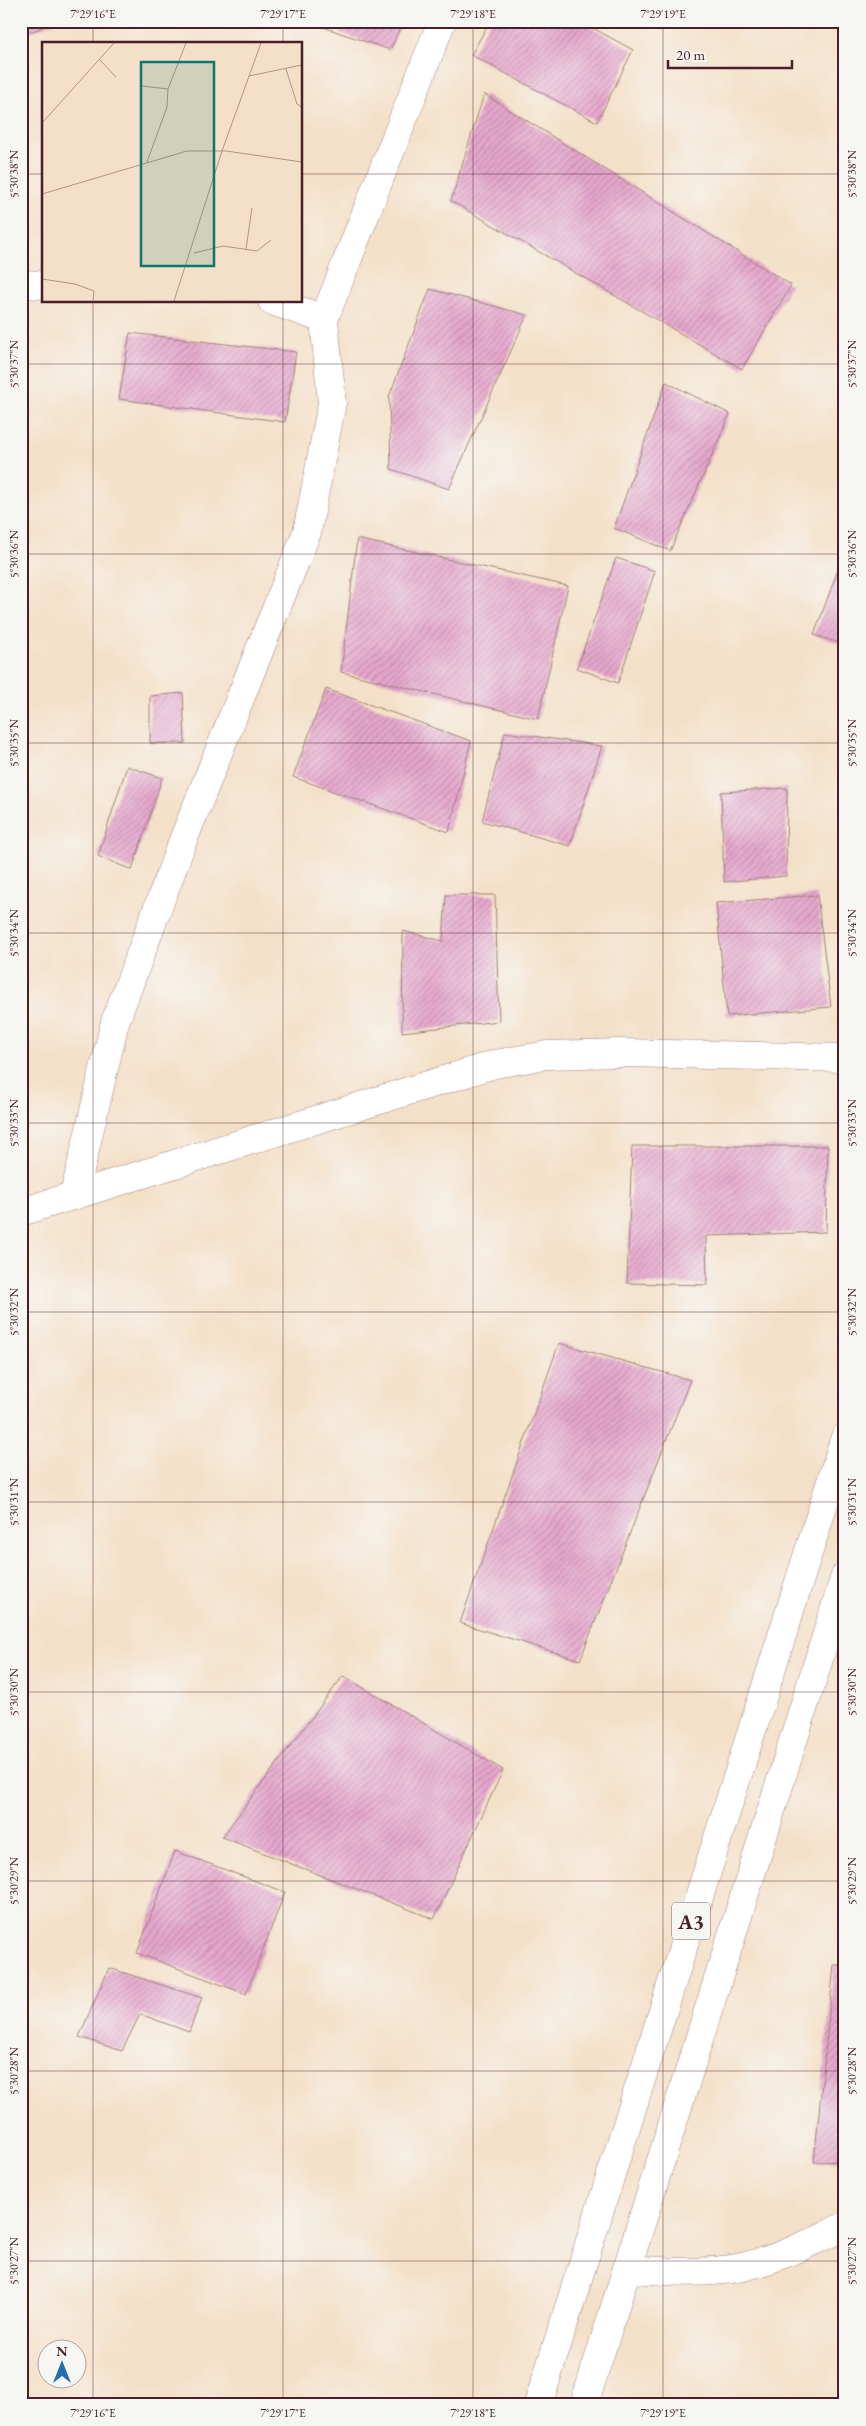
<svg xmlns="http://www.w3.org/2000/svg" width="866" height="2426" font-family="'EB Garamond',serif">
<defs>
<pattern id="building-hatch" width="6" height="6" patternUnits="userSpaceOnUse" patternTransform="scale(1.25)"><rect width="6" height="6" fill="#e6a7cd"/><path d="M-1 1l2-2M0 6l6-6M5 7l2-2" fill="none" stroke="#bc87a7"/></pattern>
</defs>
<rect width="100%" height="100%" fill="#f6f6f2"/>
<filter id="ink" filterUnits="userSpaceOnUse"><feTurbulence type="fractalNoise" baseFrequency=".02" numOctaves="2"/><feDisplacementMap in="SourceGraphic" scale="10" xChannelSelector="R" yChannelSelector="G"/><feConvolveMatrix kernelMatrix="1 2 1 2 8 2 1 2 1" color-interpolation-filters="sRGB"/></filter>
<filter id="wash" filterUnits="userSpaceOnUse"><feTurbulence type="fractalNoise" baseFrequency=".0096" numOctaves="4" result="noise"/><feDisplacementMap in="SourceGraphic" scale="20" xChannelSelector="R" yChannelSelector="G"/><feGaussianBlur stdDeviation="1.12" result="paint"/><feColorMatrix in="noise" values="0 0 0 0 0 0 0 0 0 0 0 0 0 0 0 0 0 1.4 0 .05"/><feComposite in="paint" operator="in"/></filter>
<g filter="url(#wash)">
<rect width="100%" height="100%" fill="#f4e0c8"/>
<g id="blocks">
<g fill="url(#building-hatch)">
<path d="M21 21H57L21 36Z"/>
<path d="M306 21H403L390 50Z"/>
<path d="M490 21H580L633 50 597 122 471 55Z"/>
<path d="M484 94 791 285 742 369 451 201Z"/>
<path d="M430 289 527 315 449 489 391 469 389 397Z"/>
<path d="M130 333 296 352 285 422 119 399Z"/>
<path d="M666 382 730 414 670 551 614 528Z"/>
<path d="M357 539 568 586 538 719 341 672Z"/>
<path d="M616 558 655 571 618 683 577 668Z"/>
<path d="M842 559 845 560V645L814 635Z"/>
<path d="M326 689 471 741 449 832 293 777Z"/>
<path d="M183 693 185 743H150V696Z"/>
<path d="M505 732 602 746 570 846 482 821Z"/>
<path d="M127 766 162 778 132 870 98 856Z"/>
<path d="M787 788 786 876 724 882 721 792Z"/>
<path d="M446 895H495L499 1021 402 1032 403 931 443 941Z"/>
<path d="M817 895 831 1007 727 1016 716 903Z"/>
<path d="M632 1146H828L826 1232 706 1236 707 1285 627 1283Z"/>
<path d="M559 1343 690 1380 580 1660 460 1623Z"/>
<path d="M343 1676 503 1770 434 1919 222 1837Z"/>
<path d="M175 1851 285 1892 246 1994 137 1953Z"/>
<path d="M834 1965H845V2161L814 2162Z"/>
<path d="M109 1968 202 1998 189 2032 140 2014 122 2051 79 2037Z"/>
</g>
</g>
</g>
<g filter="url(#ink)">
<use href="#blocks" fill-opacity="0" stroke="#9f807a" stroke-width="1"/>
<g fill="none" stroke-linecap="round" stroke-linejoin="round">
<defs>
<g id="minor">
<path d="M21 284 44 285"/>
<path d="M272 301 324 319"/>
<path d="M74 1196 115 1022 182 843 307 532 332 403 324 319 442 21"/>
<path d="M21 1212 495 1064 547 1055 622 1053 845 1058"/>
<path d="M627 2269C664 2271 705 2275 742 2267 779 2259 811 2242 845 2226"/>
</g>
<g id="primary">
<path d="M538 2405 845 1437"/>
<path d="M584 2405 845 1576"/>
</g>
</defs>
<use href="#minor" stroke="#9f807a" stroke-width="29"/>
<use href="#primary" stroke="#9f807a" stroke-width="29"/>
<use href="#minor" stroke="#fff" stroke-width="28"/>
<use href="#primary" stroke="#fff" stroke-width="28"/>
</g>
</g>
<path fill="none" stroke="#4a1f2b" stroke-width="1" stroke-opacity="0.45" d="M93 21V44M283 21V44M473 21V2405M663 21V2405M21 174H44M301 174H845M93 301V2405M283 301V2405M21 364H845M21 554H845M21 743H845M21 933H845M21 1123H845M21 1312H845M21 1502H845M21 1692H845M21 1881H845M21 2071H845M21 2261H845"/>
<g text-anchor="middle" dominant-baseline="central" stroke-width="4" stroke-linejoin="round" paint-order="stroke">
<rect fill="#f6f6f2" stroke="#7e6067" stroke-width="1" x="672" y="1902.5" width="38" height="37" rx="4"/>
<g font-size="21" font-weight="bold" fill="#4a1f2b">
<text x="691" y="1921">A3</text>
</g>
</g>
<g transform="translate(42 42)">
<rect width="260" height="260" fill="#f4e0c8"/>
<path fill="none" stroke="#b09389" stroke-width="1" d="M57 17 74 35M244 27 255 62 260 65M207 34 260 23M100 44 126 47M0 81 72 1M105 120 125 65 126 47 144 1M0 152 145 109H184L260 120M204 207 210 166M152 211 181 204 215 209 229 198M0 237 33 242 52 249 51 259M132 259 180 109 219 1"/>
<path fill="#0f766e" fill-opacity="0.15" stroke="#0f766e" stroke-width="2.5" d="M99 20H172V224H99Z"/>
<rect width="260" height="260" fill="none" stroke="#4a1f2b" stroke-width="2.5"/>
</g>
<rect width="866" height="2426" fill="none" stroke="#f6f6f2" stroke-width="55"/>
<g transform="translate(62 2364)"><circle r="24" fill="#f6f6f2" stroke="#b1a0a2"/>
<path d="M0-4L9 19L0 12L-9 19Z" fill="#1f6fb2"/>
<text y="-8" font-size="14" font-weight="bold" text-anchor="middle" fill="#4a1f2b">N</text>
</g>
<path d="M668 60v8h124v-8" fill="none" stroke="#4a1f2b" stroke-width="2.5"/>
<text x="676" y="60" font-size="15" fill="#4a1f2b" stroke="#f6f6f2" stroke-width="4" paint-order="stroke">20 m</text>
<rect x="28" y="28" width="810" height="2370" fill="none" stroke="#4a1f2b" stroke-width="2"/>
<g font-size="12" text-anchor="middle" fill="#4a1f2b">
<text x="93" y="18">7°29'16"E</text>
<text x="283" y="18">7°29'17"E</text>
<text x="473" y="18">7°29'18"E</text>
<text x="663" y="18">7°29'19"E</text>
<text transform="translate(14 174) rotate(-90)" y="4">5°30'38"N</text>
<text transform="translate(852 174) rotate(-90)" y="4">5°30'38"N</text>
<text transform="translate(14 364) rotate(-90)" y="4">5°30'37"N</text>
<text transform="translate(852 364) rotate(-90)" y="4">5°30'37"N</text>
<text transform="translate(14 554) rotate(-90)" y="4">5°30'36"N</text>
<text transform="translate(852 554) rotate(-90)" y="4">5°30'36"N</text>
<text transform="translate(14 743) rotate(-90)" y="4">5°30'35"N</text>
<text transform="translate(852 743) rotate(-90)" y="4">5°30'35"N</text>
<text transform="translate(14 933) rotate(-90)" y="4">5°30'34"N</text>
<text transform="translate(852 933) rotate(-90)" y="4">5°30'34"N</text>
<text transform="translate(14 1123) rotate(-90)" y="4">5°30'33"N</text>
<text transform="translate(852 1123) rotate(-90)" y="4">5°30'33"N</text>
<text transform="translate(14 1312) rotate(-90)" y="4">5°30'32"N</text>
<text transform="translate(852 1312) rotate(-90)" y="4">5°30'32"N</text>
<text transform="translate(14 1502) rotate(-90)" y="4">5°30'31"N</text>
<text transform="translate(852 1502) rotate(-90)" y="4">5°30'31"N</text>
<text transform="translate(14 1692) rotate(-90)" y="4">5°30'30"N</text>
<text transform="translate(852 1692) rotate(-90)" y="4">5°30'30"N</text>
<text transform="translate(14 1881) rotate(-90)" y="4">5°30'29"N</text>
<text transform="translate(852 1881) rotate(-90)" y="4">5°30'29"N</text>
<text transform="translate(14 2071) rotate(-90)" y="4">5°30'28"N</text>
<text transform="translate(852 2071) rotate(-90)" y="4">5°30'28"N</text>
<text transform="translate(14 2261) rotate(-90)" y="4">5°30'27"N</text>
<text transform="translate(852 2261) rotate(-90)" y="4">5°30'27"N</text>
<text x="93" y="2417">7°29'16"E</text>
<text x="283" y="2417">7°29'17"E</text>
<text x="473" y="2417">7°29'18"E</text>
<text x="663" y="2417">7°29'19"E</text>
</g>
</svg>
